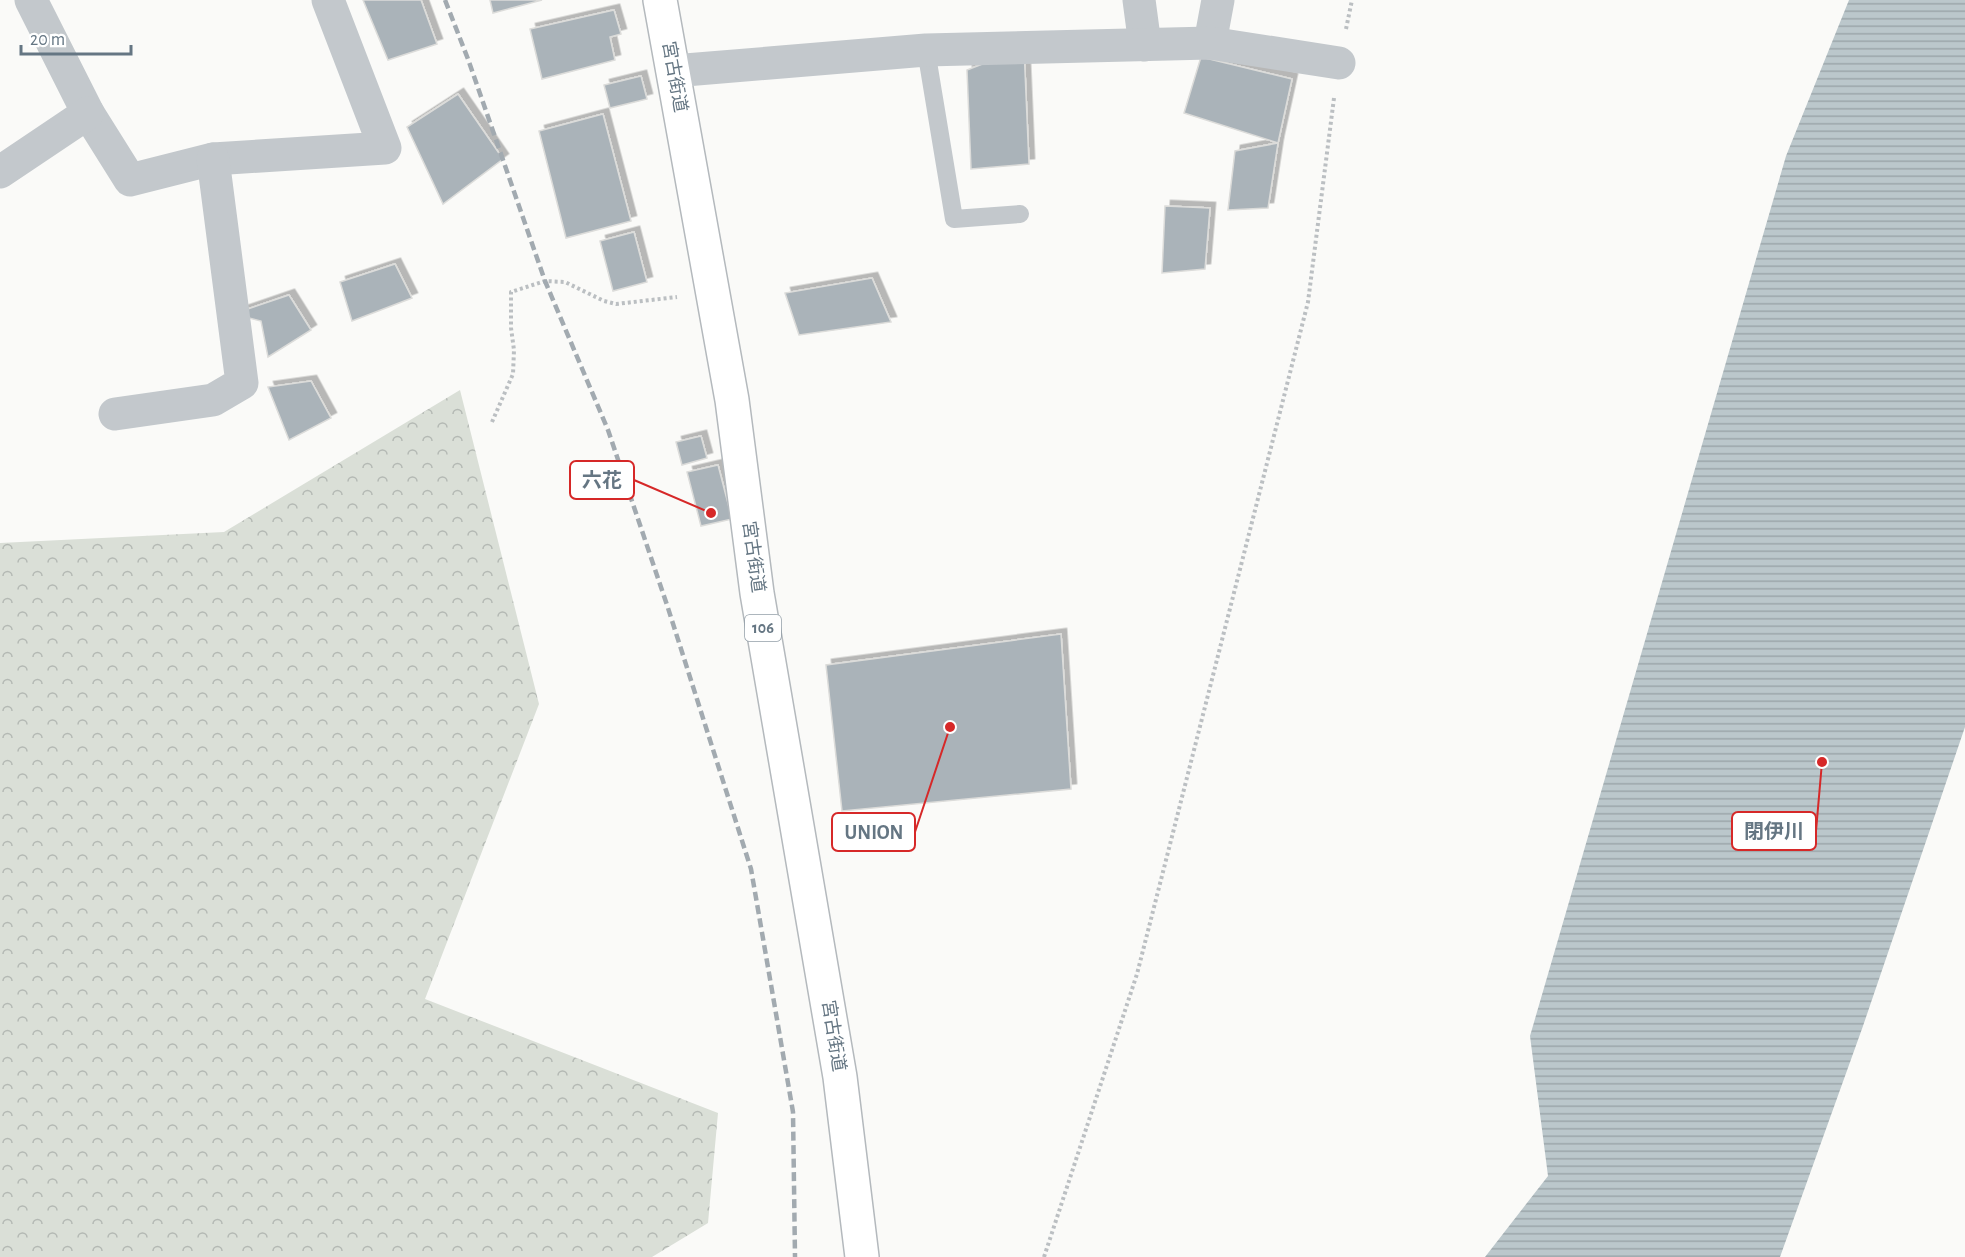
<svg xmlns="http://www.w3.org/2000/svg" width="1965" height="1257" font-family="'Alegreya Sans','Noto Sans JP',sans-serif">
<defs>
<pattern id="forest-crowns" width="20" height="18" patternUnits="userSpaceOnUse" patternTransform="scale(1.5)"><rect width="20" height="18" fill="#dadfd7"/><path d="M2 6a3 3 0 1 1 6 0M12 15a3 3 0 1 1 6 0" fill="none" stroke="#b4b9b4"/></pattern>
<pattern id="water-rules" width="6" height="5" patternUnits="userSpaceOnUse" patternTransform="scale(1.5)"><rect width="6" height="5" fill="#bbc7cb"/><path d="M0 2.5h6" fill="none" stroke="#9ca6aa"/></pattern>
<filter id="shadow"><feDropShadow dx="5.5" dy="-5.5" stdDeviation="0" flood-color="#0004"/></filter>
</defs>
<rect width="100%" height="100%" fill="#fafaf8"/>
<path fill="url(#forest-crowns)" d="M460 390 539 704 425 999 718 1113 708 1223 652 1257H0V543L224 532Z"/>
<path fill="url(#water-rules)" d="M1849 0H1965V727L1863 1026 1780 1257H1485L1548 1176 1530 1036 1786 156Z"/>
<g fill="#aab3b9" stroke="#dcdcda" stroke-width="1.5" filter="url(#shadow)">
<path d="M363 0H421L437 44 388 60Z"/>
<path d="M490 0H542L493 13Z"/>
<path d="M614 10 621 34 610 37 615 60 542 79 530 29Z"/>
<path d="M1024 48 1029 164 971 169 967 70Z"/>
<path d="M1201 57 1292 79 1278 143 1184 113Z"/>
<path d="M641 76 647 99 610 108 604 85Z"/>
<path d="M458 94 503 159 443 204 407 127Z"/>
<path d="M603 114 631 221 566 238 539 131Z"/>
<path d="M1278 143 1268 208 1228 210 1235 151Z"/>
<path d="M1165 206 1210 208 1205 269 1162 273Z"/>
<path d="M634 232 647 282 613 291 600 241Z"/>
<path d="M395 264 412 298 352 321 340 282Z"/>
<path d="M872 278 891 322 799 335 785 293Z"/>
<path d="M289 295 311 330 268 357 261 321 233 314Z"/>
<path d="M311 381 331 418 289 440 268 387Z"/>
<path d="M701 436 707 458 682 465 676 442Z"/>
<path d="M718 465 732 519 701 526 687 472Z"/>
<path d="M1061 634 1071 789 842 811 826 665Z"/>
</g>
<g fill="none" stroke-linecap="round" stroke-linejoin="round">
<defs>
<path id="trunk" d="M660 0 732 400 757 593 840 1077 862 1257"/>
</defs>
<use href="#trunk" stroke="#b4b9bd" stroke-width="36"/>
<g stroke="#bbbfc2" stroke-width="4" stroke-dasharray="3 3" stroke-linecap="butt">
<path d="M1346 29 1352 0"/>
<path d="M492 422 513 374 514 350 511 328V292L545 281 565 282 604 301 616 304 677 297"/>
<path d="M1044 1257 1137 974 1308 302 1334 98"/>
</g>
<path stroke="#c3c8cc" stroke-width="18" d="M926 50 954 219 1020 214"/>
<g stroke="#c3c8cc" stroke-width="33">
<path d="M31 0 88 113 130 180 213 159 385 148 328 0"/>
<path d="M1139 0 1145 45"/>
<path d="M1210 43 1218 0"/>
<path d="M673 71 926 50 1210 43 1339 63"/>
<path d="M0 172 88 113"/>
<path d="M115 414 213 400 242 383 213 159"/>
</g>
<use href="#trunk" stroke="#fff" stroke-width="33"/>
<path stroke="#a2aab0" stroke-width="4.5" stroke-dasharray="9 4.5" stroke-linecap="butt" d="M445 0 468 59 545 281 608 430 668 608 751 869 793 1112 795 1257"/>
</g>
<g text-anchor="middle" dominant-baseline="central" stroke-width="6" stroke-linejoin="round" paint-order="stroke">
<rect fill="#fff" stroke="#939fa8" stroke-width="1.5" x="745" y="615" width="36" height="26" rx="4.5"/>
<g font-size="16" font-weight="bold" fill="#657683">
<text x="763" y="628">106</text>
</g>
<g font-size="18" fill="#657683" stroke="#fff">
<text transform="translate(674 77) rotate(80)">宮古街道</text>
<text transform="translate(753 557) rotate(82)">宮古街道</text>
<text transform="translate(833 1036) rotate(81)">宮古街道</text>
</g>
</g>
<path fill="none" stroke="#d62828" stroke-width="2" d="M711 513L634 480M1822 762L1816 831M950 727L915 832"/>
<g fill="#d62828" stroke="#fff" stroke-width="2">
<circle cx="711" cy="513" r="6"/>
<circle cx="1822" cy="762" r="6"/>
<circle cx="950" cy="727" r="6"/>
</g>
<g fill="#fff" stroke="#d62828" stroke-width="2">
<rect x="570" y="461" width="64" height="38" rx="6"/>
<rect x="1732" y="812" width="84" height="38" rx="6"/>
<rect x="832" y="813" width="83" height="38" rx="6"/>
</g>
<g font-size="20" text-anchor="middle" font-weight="bold" fill="#657683">
<text x="602" y="487">六花</text>
<text x="1774" y="838">閉伊川</text>
<text x="874" y="839">UNION</text>
</g>
<path d="M21 45v9h110v-9" fill="none" stroke="#657683" stroke-width="3"/>
<text x="30" y="45" font-size="18" fill="#657683" stroke="#ffffff" stroke-width="4.5" paint-order="stroke">20 m</text>
</svg>
